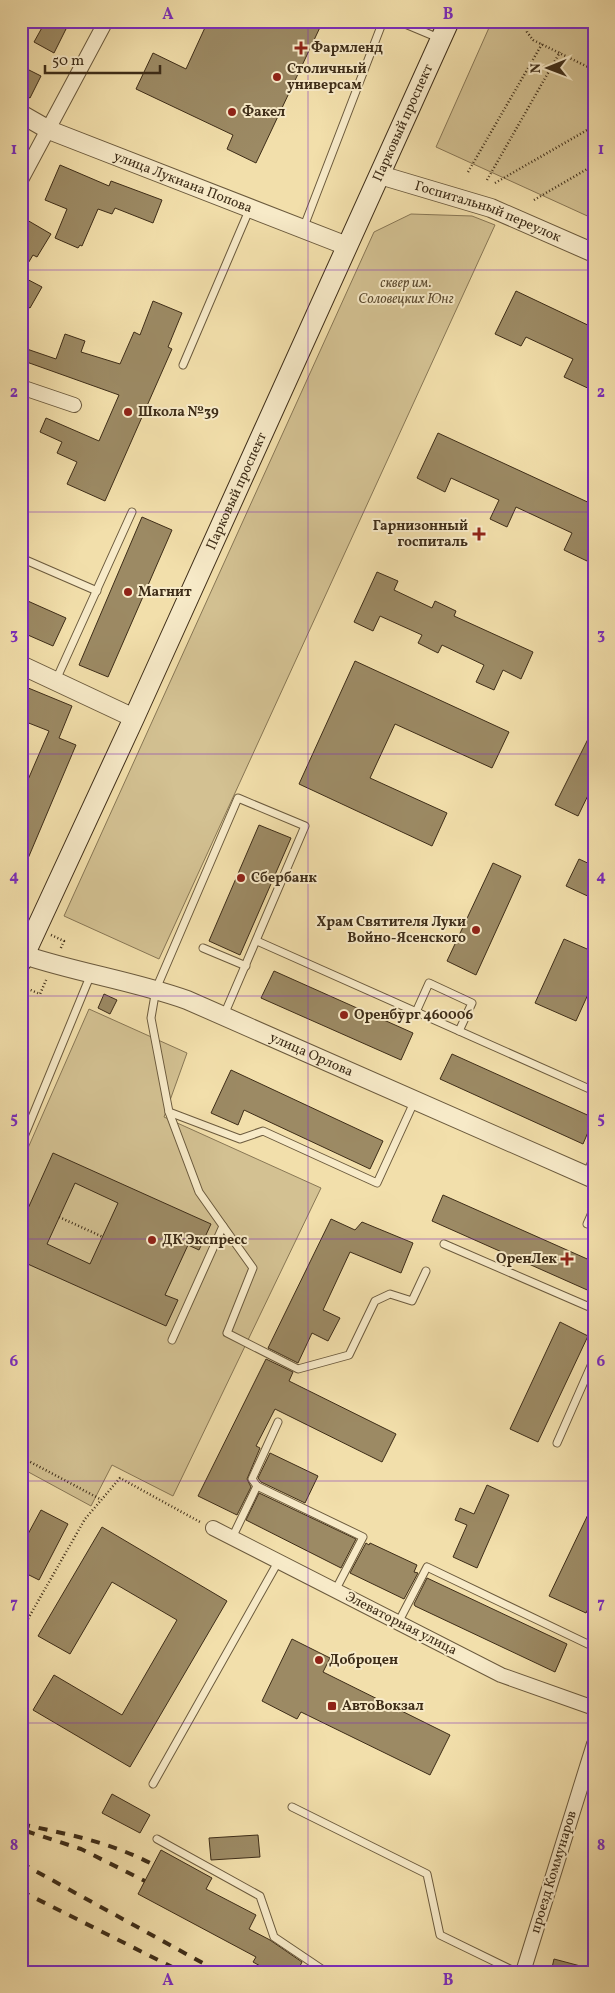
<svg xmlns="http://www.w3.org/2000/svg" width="615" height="1993" font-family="Vollkorn,serif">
<rect width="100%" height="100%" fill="#f2dfab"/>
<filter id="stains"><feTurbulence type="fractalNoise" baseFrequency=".004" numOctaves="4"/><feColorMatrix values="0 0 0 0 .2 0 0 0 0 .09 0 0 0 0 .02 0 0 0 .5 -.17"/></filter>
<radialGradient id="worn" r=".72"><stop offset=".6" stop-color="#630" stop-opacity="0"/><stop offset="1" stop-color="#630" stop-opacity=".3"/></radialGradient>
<g fill="#d3c192" stroke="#875">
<path d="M492 21H594V219L436 147Z"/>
<path d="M411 214 472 216 495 225 159 959 64 916 374 232Z"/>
<path d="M89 1009 187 1053 164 1117 321 1188 173 1496 112 1465 91 1506 21 1468V1164Z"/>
</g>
<g fill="#9c8a64" stroke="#3e2d18" fill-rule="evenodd">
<path d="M208 21H323L256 163 227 149 233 135 136 89 153 53 186 69Z"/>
<path d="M54 23 66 29 54 53 34 42 44 24 52 28Z"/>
<path d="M21 66 41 76 30 98 21 93Z"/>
<path d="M60 165 109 186 111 181 162 200 153 223 115 208 112 214 98 209 82 246 80 245 78 248 55 238 67 209 45 200Z"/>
<path d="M27 220 51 234 37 257 33 255 21 275V231Z"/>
<path d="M21 276 42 287 30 308 21 303Z"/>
<path d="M516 291 594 328V391L564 377 573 359 526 337 521 346 495 334Z"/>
<path d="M153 301 182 313 168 347 172 349 105 501 67 484 77 462 57 453 62 442 40 432 46 418 99 441 119 395 21 360V347L56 359 65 334 85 341 81 352 120 364 134 332 140 335Z"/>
<path d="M438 433 594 505V546L587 561 564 550 572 533 516 507 507 527 490 519 499 500 451 478 445 492 417 478Z"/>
<path d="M142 517 172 530 108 677 79 665Z"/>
<path d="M377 572 398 581 394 590 432 608 435 601 456 611 454 616 533 652 521 679 503 670 494 690 476 682 484 665 442 645 438 653 418 643 422 635 380 616 373 631 354 622Z"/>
<path d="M21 598 66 618 53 646 21 632Z"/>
<path d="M355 661 509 732 492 768 395 724 370 778 447 813 432 846 299 784Z"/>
<path d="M21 685 72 706 59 738 76 745 21 875V796L49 731 21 720Z"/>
<path d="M594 727V783L578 816 555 805Z"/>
<path d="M259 825 291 838 240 955 209 941Z"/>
<path d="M579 859 594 866V899L566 886Z"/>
<path d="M493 863 521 876 476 975 447 961Z"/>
<path d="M564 939 594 952V981L576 1021 535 1003Z"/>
<path d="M274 971 413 1033 401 1060 261 998Z"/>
<path d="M104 994 117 1000 110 1014 98 1008Z"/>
<path d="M452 1054 594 1118 583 1144 440 1079Z"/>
<path d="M231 1070 383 1141 370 1169 244 1110 238 1125 211 1113Z"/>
<path d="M53 1153 211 1224 199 1250 188 1245 165 1295 178 1300 166 1326 21 1261V1224ZM75 1183 118 1203 90 1264 47 1244Z"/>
<path d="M443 1195 594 1262V1293L432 1221Z"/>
<path d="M331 1219 355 1230 362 1222 413 1243 401 1273 350 1252 323 1310 340 1318 328 1341 312 1333 298 1363 268 1348Z"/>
<path d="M560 1322 588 1336 538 1442 510 1429Z"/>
<path d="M266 1359 293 1372 289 1381 396 1434 382 1462 275 1409 256 1446 260 1448 247 1479 251 1487 237 1515 198 1496Z"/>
<path d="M270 1453 318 1476 305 1503 261 1482 258 1478Z"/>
<path d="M487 1485 509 1495 477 1568 453 1557 467 1525 455 1520 460 1508 474 1514Z"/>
<path d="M259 1493 356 1539 341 1568 246 1520Z"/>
<path d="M594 1502V1597L586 1613 549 1596Z"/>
<path d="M41 1510 68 1524 39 1580 21 1571V1547Z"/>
<path d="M102 1527 227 1601 130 1767 33 1710 54 1675 122 1715 177 1620 112 1582 70 1654 38 1636Z"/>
<path d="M366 1543 369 1545 370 1543 417 1565 414 1572 418 1573 404 1599 350 1573Z"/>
<path d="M427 1578 567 1644 555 1672 415 1606 414 1604Z"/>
<path d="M292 1639 330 1658 323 1672 450 1735 430 1775 301 1712 297 1719 262 1701Z"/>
<path d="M112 1794 150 1815 140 1833 102 1813Z"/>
<path d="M258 1835 260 1857 211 1860 209 1838Z"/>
<path d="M161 1850 212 1878 206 1889 256 1915 249 1929 270 1940 302 1962 297 1972H271L253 1962 256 1957 138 1894Z"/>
<path d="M554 1959 588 1968V1972H551Z"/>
</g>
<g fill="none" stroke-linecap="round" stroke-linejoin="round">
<defs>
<g id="service">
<path d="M398 21 441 39"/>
<path d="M303 229 383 21"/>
<path d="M183 365 250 208"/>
<path d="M21 558 97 591"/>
<path d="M56 680 132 512"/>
<path d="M21 744 22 742"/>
<path d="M257 941 594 1091"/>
<path d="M203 948 246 966"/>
<path d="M416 1012 429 983 472 1003 459 1031"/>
<path d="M224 1015 305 826 238 798 156 989 151 1018 169 1112 240 1139 263 1131 377 1183 415 1100"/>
<path d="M169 1112 199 1192 223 1226 172 1340"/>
<path d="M21 1144 91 974"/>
<path d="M586 1175 594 1157"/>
<path d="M587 1224 594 1208"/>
<path d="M223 1226 253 1268 227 1333 298 1369 349 1355 375 1301 390 1294 412 1301 426 1271"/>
<path d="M444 1244 594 1309"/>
<path d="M557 1443 594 1359"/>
<path d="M257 1486 363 1537 335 1591"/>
<path d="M232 1538 257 1486 252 1479 278 1422"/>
<path d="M398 1623 427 1567 594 1647"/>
<path d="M153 1784 278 1562"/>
<path d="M292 1807 427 1874 440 1935 516 1972"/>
<path d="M157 1839 260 1896 274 1937 326 1972"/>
</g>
<g id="minor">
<path d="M21 180 106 21"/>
<path d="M21 387 74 405"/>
<path d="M213 1528 501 1675 594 1708"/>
<path d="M523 1972 594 1744"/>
</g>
<g id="tertiary">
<path id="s1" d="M21 114 49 130 347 246"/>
<path id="s2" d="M380 175 491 208 594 253"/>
<path d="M21 665 134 718"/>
<path id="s3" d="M24 955C78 973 134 981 187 1000L594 1179"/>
</g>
<g id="secondary">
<path id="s4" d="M21 962 134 718 449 21"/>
</g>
</defs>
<use href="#service" stroke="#6b5a3d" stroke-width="9"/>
<use href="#minor" stroke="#6b5a3d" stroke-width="16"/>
<use href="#tertiary" stroke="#6b5a3d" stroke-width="20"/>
<use href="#secondary" stroke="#3e2d18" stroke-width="22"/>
<g stroke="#3e2d18" stroke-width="2.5" stroke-dasharray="1 2.5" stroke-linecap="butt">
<path d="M526 21 527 32 533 40 594 70"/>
<path d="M580 21 594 28"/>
<path d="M589 129 594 136"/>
<path d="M468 172 542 44"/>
<path d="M487 180 560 52"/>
<path d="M495 183 594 126"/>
<path d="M534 200 594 165"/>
<path d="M51 935 64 941 60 950"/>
<path d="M21 986 40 994 47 978"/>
<path d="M21 1200 30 1204"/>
<path d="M59 1217 103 1237"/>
<path d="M21 1457 100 1499"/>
<path d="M21 1631 85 1519 120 1478 200 1522"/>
</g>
<use href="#service" stroke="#f7eac8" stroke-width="7"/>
<use href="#minor" stroke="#f7eac8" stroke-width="14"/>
<use href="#tertiary" stroke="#f7eac8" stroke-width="18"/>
<use href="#secondary" stroke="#f7eac8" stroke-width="20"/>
<g stroke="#3e2d18" stroke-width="4" stroke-dasharray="9 9" stroke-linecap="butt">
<path d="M21 1824C70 1835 108 1841 154 1865"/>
<path d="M26 1831 81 1849 145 1881"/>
<path d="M21 1863 219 1972"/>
<path d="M21 1891 182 1972"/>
</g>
</g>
<path fill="none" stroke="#7b2cbf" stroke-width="1" stroke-opacity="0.55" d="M308 21V1972M21 270H594M21 512H594M21 754H594M21 996H594M21 1239H594M21 1481H594M21 1723H594"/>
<g fill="#8f2418" stroke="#f7eac8" stroke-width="2">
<path d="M298.5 40.5h5v5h5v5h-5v5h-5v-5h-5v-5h5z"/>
<circle cx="277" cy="77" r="5"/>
<circle cx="232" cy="112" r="5"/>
<circle cx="128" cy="412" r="5"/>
<path d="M476.5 526.5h5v5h5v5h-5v5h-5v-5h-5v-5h5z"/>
<circle cx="128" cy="592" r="5"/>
<circle cx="241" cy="878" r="5"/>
<circle cx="476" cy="930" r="5"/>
<circle cx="344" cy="1015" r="5"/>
<circle cx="152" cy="1240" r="5"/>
<path d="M564.5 1251.5h5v5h5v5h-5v5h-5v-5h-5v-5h5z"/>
<circle cx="319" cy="1660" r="5"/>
<rect x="327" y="1701" width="10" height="10" rx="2.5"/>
</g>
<g text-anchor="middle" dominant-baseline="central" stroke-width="4" stroke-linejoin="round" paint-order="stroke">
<g font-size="14" font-weight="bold" fill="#3e2d18" stroke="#f7eac8" text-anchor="start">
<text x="311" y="48">Фармленд</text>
<text x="287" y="69">Столичный<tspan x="287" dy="16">универсам</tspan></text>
<text x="242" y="112">Факел</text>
<text x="138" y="412">Школа №39</text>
<text x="468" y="526" text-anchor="end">Гарнизонный<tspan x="468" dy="16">госпиталь</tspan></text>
<text x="138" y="592">Магнит</text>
<text x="251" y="878">Сбербанк</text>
<text x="466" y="922" text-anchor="end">Храм Святителя Луки<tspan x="466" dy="16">Войно-Ясенского</tspan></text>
<text x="354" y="1015">Оренбург 460006</text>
<text x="162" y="1240">ДК Экспресс</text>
<text x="557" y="1259" text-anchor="end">ОренЛек</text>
<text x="329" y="1660">Доброцен</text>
<text x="342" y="1706">АвтоВокзал</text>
</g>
<g font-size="14" fill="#3e2d18" stroke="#f7eac8">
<text stroke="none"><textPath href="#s4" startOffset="922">Парковый проспект</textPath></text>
<text stroke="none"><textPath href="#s1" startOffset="176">улица Лукиана Попова</textPath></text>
<text stroke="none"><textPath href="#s2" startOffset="114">Госпитальный переулок</textPath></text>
<text stroke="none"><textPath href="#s4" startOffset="518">Парковый проспект</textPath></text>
<text stroke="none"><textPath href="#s3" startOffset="305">улица Орлова</textPath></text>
<text transform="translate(401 1624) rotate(27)">Элеваторная улица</text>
<text transform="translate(554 1872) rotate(-73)">проезд Коммунаров</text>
</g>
<g font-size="14" font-style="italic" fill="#5c4b30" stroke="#f7eac8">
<text x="406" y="283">сквер им.<tspan x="406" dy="16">Соловецких Юнг</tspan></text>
</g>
</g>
<rect width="615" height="1993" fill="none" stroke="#f2dfab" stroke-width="55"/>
<g transform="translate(548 68) rotate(269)" stroke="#f7eac8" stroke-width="4" paint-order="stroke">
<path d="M0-4L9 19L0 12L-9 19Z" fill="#3e2d18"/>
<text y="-8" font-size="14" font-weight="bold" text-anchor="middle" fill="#3e2d18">N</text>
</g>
<path d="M45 65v8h115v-8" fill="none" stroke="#3e2d18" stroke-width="2.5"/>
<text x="52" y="65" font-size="15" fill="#3e2d18" stroke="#f7eac8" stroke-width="4" paint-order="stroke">50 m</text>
<rect x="28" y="28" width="560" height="1938" fill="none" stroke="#7b2cbf" stroke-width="2"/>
<g font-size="16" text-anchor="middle" font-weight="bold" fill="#7b2cbf">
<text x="168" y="19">A</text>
<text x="448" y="19">B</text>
<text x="14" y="154">1</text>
<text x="601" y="154">1</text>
<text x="14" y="397">2</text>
<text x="601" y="397">2</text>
<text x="14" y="639">3</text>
<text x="601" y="639">3</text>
<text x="14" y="881">4</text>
<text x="601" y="881">4</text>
<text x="14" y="1123">5</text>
<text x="601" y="1123">5</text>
<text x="14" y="1366">6</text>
<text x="601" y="1366">6</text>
<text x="14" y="1608">7</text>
<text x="601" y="1608">7</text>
<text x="14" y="1850">8</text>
<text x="601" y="1850">8</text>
<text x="168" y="1985">A</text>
<text x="448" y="1985">B</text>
</g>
<rect width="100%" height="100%" filter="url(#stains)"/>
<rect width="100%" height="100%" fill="url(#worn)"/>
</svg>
